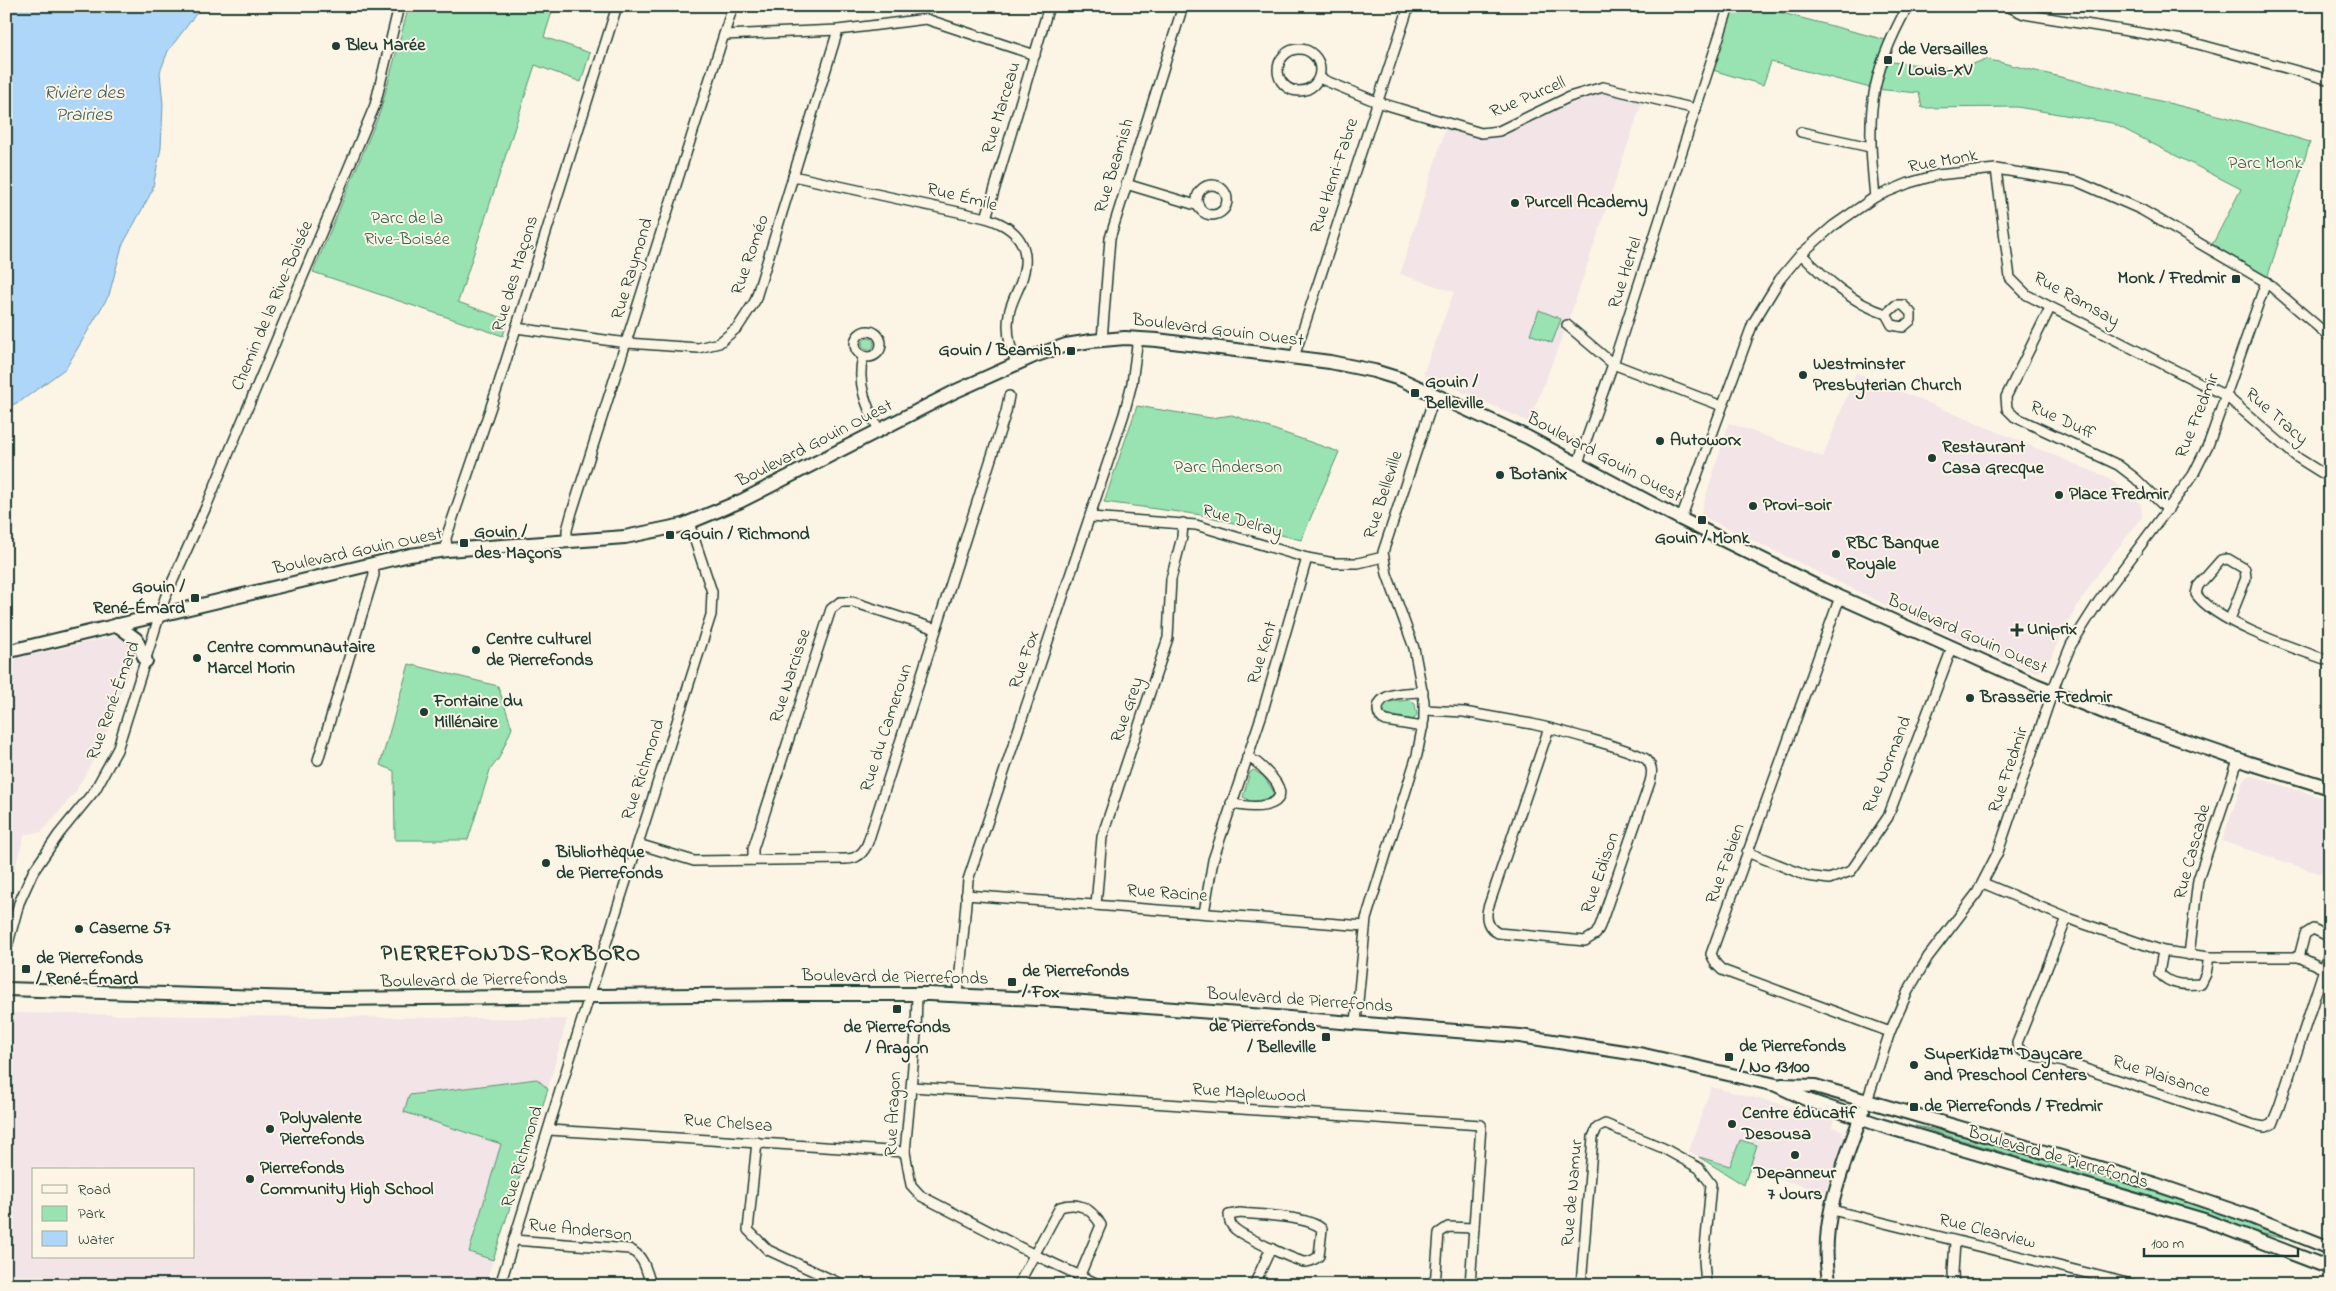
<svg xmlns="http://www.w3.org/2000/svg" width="2336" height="1291" font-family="'Indie Flower',sans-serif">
<rect width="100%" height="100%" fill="#fcf5e5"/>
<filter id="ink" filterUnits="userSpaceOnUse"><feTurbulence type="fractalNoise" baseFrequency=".02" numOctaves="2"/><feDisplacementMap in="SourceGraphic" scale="10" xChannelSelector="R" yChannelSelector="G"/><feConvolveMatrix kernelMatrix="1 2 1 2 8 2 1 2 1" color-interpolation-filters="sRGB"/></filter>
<g filter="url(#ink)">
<g fill="#f2e4e7" fill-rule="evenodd">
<path d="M1603 87 1644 96 1567 325 1529 422 1423 374 1454 292 1400 274 1447 124 1481 133 1499 131Z"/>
<path d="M1856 373 2106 477 2132 494 2141 505 2142 517 2094 579 2067 623 2045 670 2036 672 1915 619 1700 515 1729 423 1823 457Z"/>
<path d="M115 636 126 640 133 650 131 664 103 743 74 794 42 832 25 834 6 898V661Z"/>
<path d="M2249 775 2330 800V877L2222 841 2243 781Z"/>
<path d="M8 1013 204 1016 567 1019 548 1089 485 1285H6ZM34 1170H194V1257H34Z"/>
<path d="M1711 1087 1772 1102 1834 1120 1832 1127 1843 1131 1842 1135 1844 1136 1825 1192 1749 1171 1744 1185 1689 1151Z"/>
</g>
<g fill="#99e2b2" stroke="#5c9073">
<path d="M409 6H554L544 37 590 53 581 82 535 65 458 302 508 320 503 336 313 272 380 112Z"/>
<path d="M1729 6H1755L1890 41 1882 61 1960 69 1986 59 2226 117 2310 142 2266 282 2210 249 2241 189 2112 123 2017 107 1922 108 1919 93 1874 89 1771 62 1763 85 1709 69Z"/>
<path d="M1539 310 1561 319 1552 343 1530 334Z"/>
<circle cx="868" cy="344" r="6"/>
<path d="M1137 406 1211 418 1232 415 1339 452 1301 540 1202 515 1104 502Z"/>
<path d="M409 664 498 686 512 728 499 758 490 770 468 840H395L394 771 380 765Z"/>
<path d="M1410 700 1415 704 1417 715 1413 720 1385 714 1383 708 1387 702Z"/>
<path d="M1254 770 1264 777 1274 792 1272 797 1252 802 1243 797 1250 772Z"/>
<path d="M537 1079 548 1089 493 1260 469 1252 501 1144 404 1112 409 1095Z"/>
<path d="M1915 1126C1964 1134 2011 1150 2059 1163 2140 1187 2220 1212 2298 1242L2260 1233 2167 1201Z"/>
<path d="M1740 1140 1757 1145 1744 1185 1699 1157 1730 1166Z"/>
</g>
<path fill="#add6f8" stroke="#7499aa" d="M6 6H202L168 51 160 72 163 105 161 148 152 191 122 246 109 295 66 368 21 401 6 408Z"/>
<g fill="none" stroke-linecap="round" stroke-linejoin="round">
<defs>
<g id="street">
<path d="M2007 6 2024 14 2183 40 2330 80"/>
<path d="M724 35 838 30 926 19 1035 55"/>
<circle cx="1299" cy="70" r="21"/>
<path d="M1319 78 1377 102 1481 133 1499 131 1569 97 1603 87 1696 109"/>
<path d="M1801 132 1870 147"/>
<path d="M1996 169 2010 278 2027 295 2226 396 2298 458 2330 478"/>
<path d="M793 176 986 218C1019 228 1033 248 1021 282 1017 293 1011 302 1009 314 1006 331 1010 348 1016 364"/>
<path d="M1126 184 1199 206"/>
<circle cx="1212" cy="200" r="15"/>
<path d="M1875 197C1867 117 1867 79 1908 6"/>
<path d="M986 218 1049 6"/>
<path d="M1801 254C1826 279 1852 303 1886 314"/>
<path d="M1896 305H1903L1911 313V320L1903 327 1892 325 1886 314Z"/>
<path d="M2050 308 2006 397 2007 409 2015 417 2118 465 2135 478 2168 510"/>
<path d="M1567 325 1613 364 1722 406"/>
<path d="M516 328 627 343 698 348 719 343 738 327 755 301 838 30"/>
<circle cx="868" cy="344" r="13"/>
<path d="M1102 340 1110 238 1183 6"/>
<path d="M863 357C856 382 867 408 879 430"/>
<path d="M1294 357 1409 6"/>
<path d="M1578 463 1613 364 1729 6"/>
<path d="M1091 517 1196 525 1307 558 1334 563H1358L1383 557"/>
<path d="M1681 519 1753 323 1780 279 1801 254 1833 226 1875 197 1909 183 1937 175 1996 169 2078 182 2142 210 2266 282 2330 337"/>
<path d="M567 542V530L572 512 733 6"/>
<path d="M447 550 446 538 498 386 617 6"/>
<path d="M1840 597 1711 954 1716 964 1722 970 1890 1032"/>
<path d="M2230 619 2246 578 2245 569 2228 559 2221 560 2198 586 2196 594C2216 623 2296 649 2330 661"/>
<path d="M1423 692C1410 693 1379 691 1378 709 1378 715 1381 719 1386 721L1423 727"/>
<path d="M1425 710 1464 712 1532 724C1550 728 1639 751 1647 760 1653 767 1652 774 1650 782L1600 926 1596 934 1585 941 1498 933C1488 928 1485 919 1488 908L1549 728"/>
<path d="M318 760 374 575 373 563"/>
<path d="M1231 803C1259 812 1302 805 1266 771 1260 765 1255 760 1247 757"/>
<path d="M638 844 694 861 846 859C857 859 864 853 868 842L1006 412 1009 396"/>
<path d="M1747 852 1807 876 1829 879 1851 871 1888 817 1952 648"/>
<path d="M753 860V849L831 609 840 602H853L936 629"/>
<path d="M1983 883 2067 918 2163 951 2209 957H2299L2324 969 2279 1107 2272 1124 2265 1127 2254 1125 2064 1062 2027 1054 2018 1048 2017 1043 2067 918"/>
<path d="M966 895 1365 926"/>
<path d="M1096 905 1102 837 1168 638 1171 579 1182 537 1183 523"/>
<path d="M1204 913 1213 860 1262 714 1307 558"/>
<path d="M6 951 19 903 33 872 59 834 95 790 117 750 165 598 206 507 375 105 399 6"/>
<path d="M2163 951 2159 973C2171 986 2184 985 2201 984L2206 974 2209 957"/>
<path d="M2189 955 2198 880 2238 760"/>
<path d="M2299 957 2305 934 2313 929 2328 936 2330 942"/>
<path d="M2324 969 2330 949"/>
<path d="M917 994 916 1034 905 1152 911 1185 921 1196 1033 1254 1100 1285"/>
<path d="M958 995 968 880 1124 414 1132 383 1138 338"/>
<path d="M1356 1022 1366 919 1417 755 1424 719V701L1414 648 1387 574 1383 552 1435 395"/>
<path d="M912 1087 1481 1125 1470 1285"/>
<path d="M1867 1101 1890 1032 1908 991 1928 957 1977 893 1998 852 2057 679 2071 645 2099 601 2193 475 2209 443 2266 282"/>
<path d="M549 1130 905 1152"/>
<path d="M757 1142 748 1230 768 1250 843 1285"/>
<path d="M1832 1210 2135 1285"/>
<path d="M1240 1213C1260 1215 1309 1216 1322 1229L1319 1256C1315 1259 1312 1262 1305 1262 1295 1261 1243 1236 1235 1229 1230 1225 1229 1220 1229 1215Z"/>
<path d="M514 1240 629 1249C644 1256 646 1269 651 1285"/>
<path d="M500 1285 589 997 711 615 712 592 689 523"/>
<path d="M1018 1285 1060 1207C1079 1201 1091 1208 1101 1225L1080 1275"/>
<path d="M1254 1285 1271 1248"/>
<path d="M1435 1285 1439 1233 1448 1227 1474 1228"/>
<path d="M1581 1285 1593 1137 1597 1128 1605 1124 1663 1148 1699 1168 1711 1184 1704 1260 1706 1285"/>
<path d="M1954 1285 1953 1272 1955 1242"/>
</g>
<g id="secondary">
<path d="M117 625 136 639 146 661"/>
<path d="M6 652 410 555 447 550 625 537 683 525 741 501 956 391 1034 356 1066 345 1091 341 1125 338 1157 340 1330 362 1374 371 1400 379 1527 437 1681 519 1822 589 2036 685 2121 719 2249 763 2330 788"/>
<path d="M6 989 330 999 787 994H929L1058 1000 1520 1036 1644 1055 1776 1085 1810 1101 1880 1125 2204 1220 2330 1268"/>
<path d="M1782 1085 1815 1086 2155 1184 2249 1216 2330 1248"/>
<path d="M1830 1285C1817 1225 1843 1166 1863 1111"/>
</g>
</defs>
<use href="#street" stroke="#1f3d34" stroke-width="12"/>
<use href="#secondary" stroke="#1f3d34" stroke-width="16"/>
<use href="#street" stroke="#fcf5e5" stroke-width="9"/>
<use href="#secondary" stroke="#fcf5e5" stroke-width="12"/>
</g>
</g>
<g fill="#1f3d34" stroke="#fcf5e5" stroke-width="2">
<circle cx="336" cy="46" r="5"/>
<rect x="1883" y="55" width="10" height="10" rx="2.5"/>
<circle cx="1515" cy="203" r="5"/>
<rect x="2231" y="274" width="10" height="10" rx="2.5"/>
<rect x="1066" y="346" width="10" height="10" rx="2.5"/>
<circle cx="1803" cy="375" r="5"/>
<rect x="1410" y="388" width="10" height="10" rx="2.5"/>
<circle cx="1660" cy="441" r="5"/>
<circle cx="1932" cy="458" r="5"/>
<circle cx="1500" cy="475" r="5"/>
<circle cx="2059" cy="495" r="5"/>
<circle cx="1753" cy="506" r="5"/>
<rect x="1697" y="515" width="10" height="10" rx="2.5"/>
<rect x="665" y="530" width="10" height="10" rx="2.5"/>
<rect x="459" y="538" width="10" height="10" rx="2.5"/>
<circle cx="1836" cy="554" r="5"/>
<rect x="190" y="593" width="10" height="10" rx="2.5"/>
<path d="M2014.5 622.5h5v5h5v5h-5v5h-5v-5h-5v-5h5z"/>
<circle cx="476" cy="650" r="5"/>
<circle cx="197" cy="658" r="5"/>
<circle cx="1970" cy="698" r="5"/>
<circle cx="424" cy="712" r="5"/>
<circle cx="546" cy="863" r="5"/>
<circle cx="79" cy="929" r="5"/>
<rect x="21" y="964" width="10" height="10" rx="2.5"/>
<rect x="1007" y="977" width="10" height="10" rx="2.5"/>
<rect x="892" y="1004" width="10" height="10" rx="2.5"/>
<rect x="1321" y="1032" width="10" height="10" rx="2.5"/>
<rect x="1724" y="1052" width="10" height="10" rx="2.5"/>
<circle cx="1914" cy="1065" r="5"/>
<rect x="1909" y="1102" width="10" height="10" rx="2.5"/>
<circle cx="1732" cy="1124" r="5"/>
<circle cx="270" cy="1129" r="5"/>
<circle cx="1795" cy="1155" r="5"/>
<circle cx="250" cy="1179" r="5"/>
</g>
<g text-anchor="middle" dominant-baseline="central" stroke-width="4" stroke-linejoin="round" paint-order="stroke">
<g font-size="18" font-weight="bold" fill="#1f3d34" stroke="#fcf5e5" text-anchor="start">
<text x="346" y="46">Bleu Marée</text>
<text x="1898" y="50">de Versailles<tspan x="1898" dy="21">/ Louis-XV</tspan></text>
<text x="1525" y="203">Purcell Academy</text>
<text x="2226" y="279" text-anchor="end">Monk / Fredmir</text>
<text x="1061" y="351" text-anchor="end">Gouin / Beamish</text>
<text x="1813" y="365">Westminster<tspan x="1813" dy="21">Presbyterian Church</tspan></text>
<text x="1425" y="383">Gouin /<tspan x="1425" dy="21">Belleville</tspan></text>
<text x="1670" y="441">Autoworx</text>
<text x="1942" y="448">Restaurant<tspan x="1942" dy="21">Casa Grecque</tspan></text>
<text x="1510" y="475">Botanix</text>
<text x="2069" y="495">Place Fredmir</text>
<text x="1763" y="506">Provi-soir</text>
<text x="474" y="533">Gouin /<tspan x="474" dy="21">des Maçons</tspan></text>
<text x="680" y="535">Gouin / Richmond</text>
<text x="1702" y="539" text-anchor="middle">Gouin / Monk</text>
<text x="1846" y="544">RBC Banque<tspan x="1846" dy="21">Royale</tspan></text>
<text x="185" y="588" text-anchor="end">Gouin /<tspan x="185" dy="21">René-Émard</tspan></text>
<text x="2027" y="630">Uniprix</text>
<text x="486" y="640">Centre culturel<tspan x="486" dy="21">de Pierrefonds</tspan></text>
<text x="207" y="648">Centre communautaire<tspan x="207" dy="21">Marcel Morin</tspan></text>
<text x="1980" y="698">Brasserie Fredmir</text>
<text x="434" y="702">Fontaine du<tspan x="434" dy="21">Millénaire</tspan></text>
<text x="556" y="853">Bibliothèque<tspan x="556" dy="21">de Pierrefonds</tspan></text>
<text x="89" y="929">Caserne 57</text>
<text x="36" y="959">de Pierrefonds<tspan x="36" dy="21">/ René-Émard</tspan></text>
<text x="1022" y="972">de Pierrefonds<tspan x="1022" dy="21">/ Fox</tspan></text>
<text x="1316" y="1027" text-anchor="end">de Pierrefonds<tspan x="1316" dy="21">/ Belleville</tspan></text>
<text x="897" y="1028" text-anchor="middle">de Pierrefonds<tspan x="897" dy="21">/ Aragon</tspan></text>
<text x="1739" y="1047">de Pierrefonds<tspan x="1739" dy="21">/ No 13100</tspan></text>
<text x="1924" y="1055">SuperKidz™ Daycare<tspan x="1924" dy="21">and Preschool Centers</tspan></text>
<text x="1924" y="1107">de Pierrefonds / Fredmir</text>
<text x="1742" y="1114">Centre éducatif<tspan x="1742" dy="21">Desousa</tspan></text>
<text x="280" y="1119">Polyvalente<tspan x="280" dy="21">Pierrefonds</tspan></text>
<text x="260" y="1169">Pierrefonds<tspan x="260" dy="21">Community High School</tspan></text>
<text x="1795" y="1174" text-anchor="middle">Depanneur<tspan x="1795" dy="21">7 Jours</tspan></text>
</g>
<g font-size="18" fill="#1f3d34" stroke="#fcf5e5">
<text transform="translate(1528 98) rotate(-23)">Rue Purcell</text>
<text transform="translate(1002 108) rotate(-73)">Rue Marceau</text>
<text transform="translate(1943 162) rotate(-10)">Rue Monk</text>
<text transform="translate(1115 166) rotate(-73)">Rue Beamish</text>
<text transform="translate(1335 176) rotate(-72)">Rue Henri-Fabre</text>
<text transform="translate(962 198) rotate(14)">Rue Émile</text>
<text transform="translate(751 255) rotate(-71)">Rue Roméo</text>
<text transform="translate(633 269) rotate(-73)">Rue Raymond</text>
<text transform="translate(1626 273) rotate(-72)">Rue Hertel</text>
<text transform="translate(516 274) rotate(-73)">Rue des Maçons</text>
<text transform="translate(2076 300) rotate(29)">Rue Ramsay</text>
<text transform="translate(273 306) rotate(-67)">Chemin de la Rive-Boisée</text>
<text transform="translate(1218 331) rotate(7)">Boulevard Gouin Ouest</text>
<text transform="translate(2198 416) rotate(-68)">Rue Fredmir</text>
<text transform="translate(2276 417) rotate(41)">Rue Tracy</text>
<text transform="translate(2062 421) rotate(25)">Rue Duff</text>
<text transform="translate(815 444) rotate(-27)">Boulevard Gouin Ouest</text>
<text transform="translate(1604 458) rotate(28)">Boulevard Gouin Ouest</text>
<text transform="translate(1384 495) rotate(-72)">Rue Belleville</text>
<text transform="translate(1242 522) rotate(16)">Rue Delray</text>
<text transform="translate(358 552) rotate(-12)">Boulevard Gouin Ouest</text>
<text transform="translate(1967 635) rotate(24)">Boulevard Gouin Ouest</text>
<text transform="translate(1263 653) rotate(-73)">Rue Kent</text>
<text transform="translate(1025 660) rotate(-71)">Rue Fox</text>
<text transform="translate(791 676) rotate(-72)">Rue Narcisse</text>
<text transform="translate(114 701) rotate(-70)">Rue René-Émard</text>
<text transform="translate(1128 710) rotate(-71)">Rue Grey</text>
<text transform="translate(887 728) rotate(-72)">Rue du Cameroun</text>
<text transform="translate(1888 765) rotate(-68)">Rue Normand</text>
<text transform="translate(644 770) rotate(-72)">Rue Richmond</text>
<text transform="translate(2009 770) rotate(-71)">Rue Fredmir</text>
<text transform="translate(2193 852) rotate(-75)">Rue Cascade</text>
<text transform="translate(1726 864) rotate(-70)">Rue Fabien</text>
<text transform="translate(1601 873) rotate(-71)">Rue Edison</text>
<text transform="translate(1167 894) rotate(4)">Rue Racine</text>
<text transform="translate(895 978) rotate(1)">Boulevard de Pierrefonds</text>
<text transform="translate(474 981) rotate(-1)">Boulevard de Pierrefonds</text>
<text transform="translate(1300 1001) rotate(4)">Boulevard de Pierrefonds</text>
<text transform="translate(2161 1077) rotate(18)">Rue Plaisance</text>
<text transform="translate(1249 1094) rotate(4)">Rue Maplewood</text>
<text transform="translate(894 1114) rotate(-87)">Rue Aragon</text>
<text transform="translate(728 1124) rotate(4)">Rue Chelsea</text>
<text transform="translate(523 1157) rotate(-73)">Rue Richmond</text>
<text transform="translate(2058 1158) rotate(16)">Boulevard de Pierrefonds</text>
<text transform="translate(1573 1193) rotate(-85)">Rue de Namur</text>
<text transform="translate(580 1231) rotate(6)">Rue Anderson</text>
<text transform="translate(1987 1232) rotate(14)">Rue Clearview</text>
</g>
<g font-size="18" fill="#375e4d" stroke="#fcf5e5">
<text x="2265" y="164">Parc Monk</text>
<text x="407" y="219">Parc de la<tspan x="407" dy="21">Rive-Boisée</tspan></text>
<text x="1228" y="468">Parc Anderson</text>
</g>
<g font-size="19" font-style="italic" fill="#3b5c5b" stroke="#fcf5e5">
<text x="84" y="93">Rivière des<tspan x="84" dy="22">Prairies</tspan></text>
</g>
<g font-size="22" font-weight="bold" letter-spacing="1" fill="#1f3d34" stroke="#fcf5e5">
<text x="511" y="955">PIERREFONDS-ROXBORO</text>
</g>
</g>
<rect width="2336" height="1291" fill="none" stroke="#fcf5e5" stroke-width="25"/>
<rect x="12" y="12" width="2311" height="1266" fill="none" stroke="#1f3d34" stroke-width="2" filter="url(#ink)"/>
<rect x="32" y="1168" width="162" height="90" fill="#fcf5e5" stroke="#a4ab9e"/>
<rect x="42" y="1185" width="25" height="8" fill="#fcf5e5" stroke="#a4ab9e"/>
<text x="78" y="1194" font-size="15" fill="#1f3d34">Road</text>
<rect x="42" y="1206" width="25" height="15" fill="#99e2b2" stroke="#a4ab9e"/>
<text x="78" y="1218" font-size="15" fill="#1f3d34">Park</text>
<rect x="42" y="1231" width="25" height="15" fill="#add6f8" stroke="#a4ab9e"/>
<text x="78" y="1244" font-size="15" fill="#1f3d34">Water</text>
<path d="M2144 1248v8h154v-8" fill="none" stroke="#1f3d34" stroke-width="2.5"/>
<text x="2151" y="1248" font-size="15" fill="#1f3d34" stroke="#fcf5e5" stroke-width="4" paint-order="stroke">100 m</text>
</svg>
